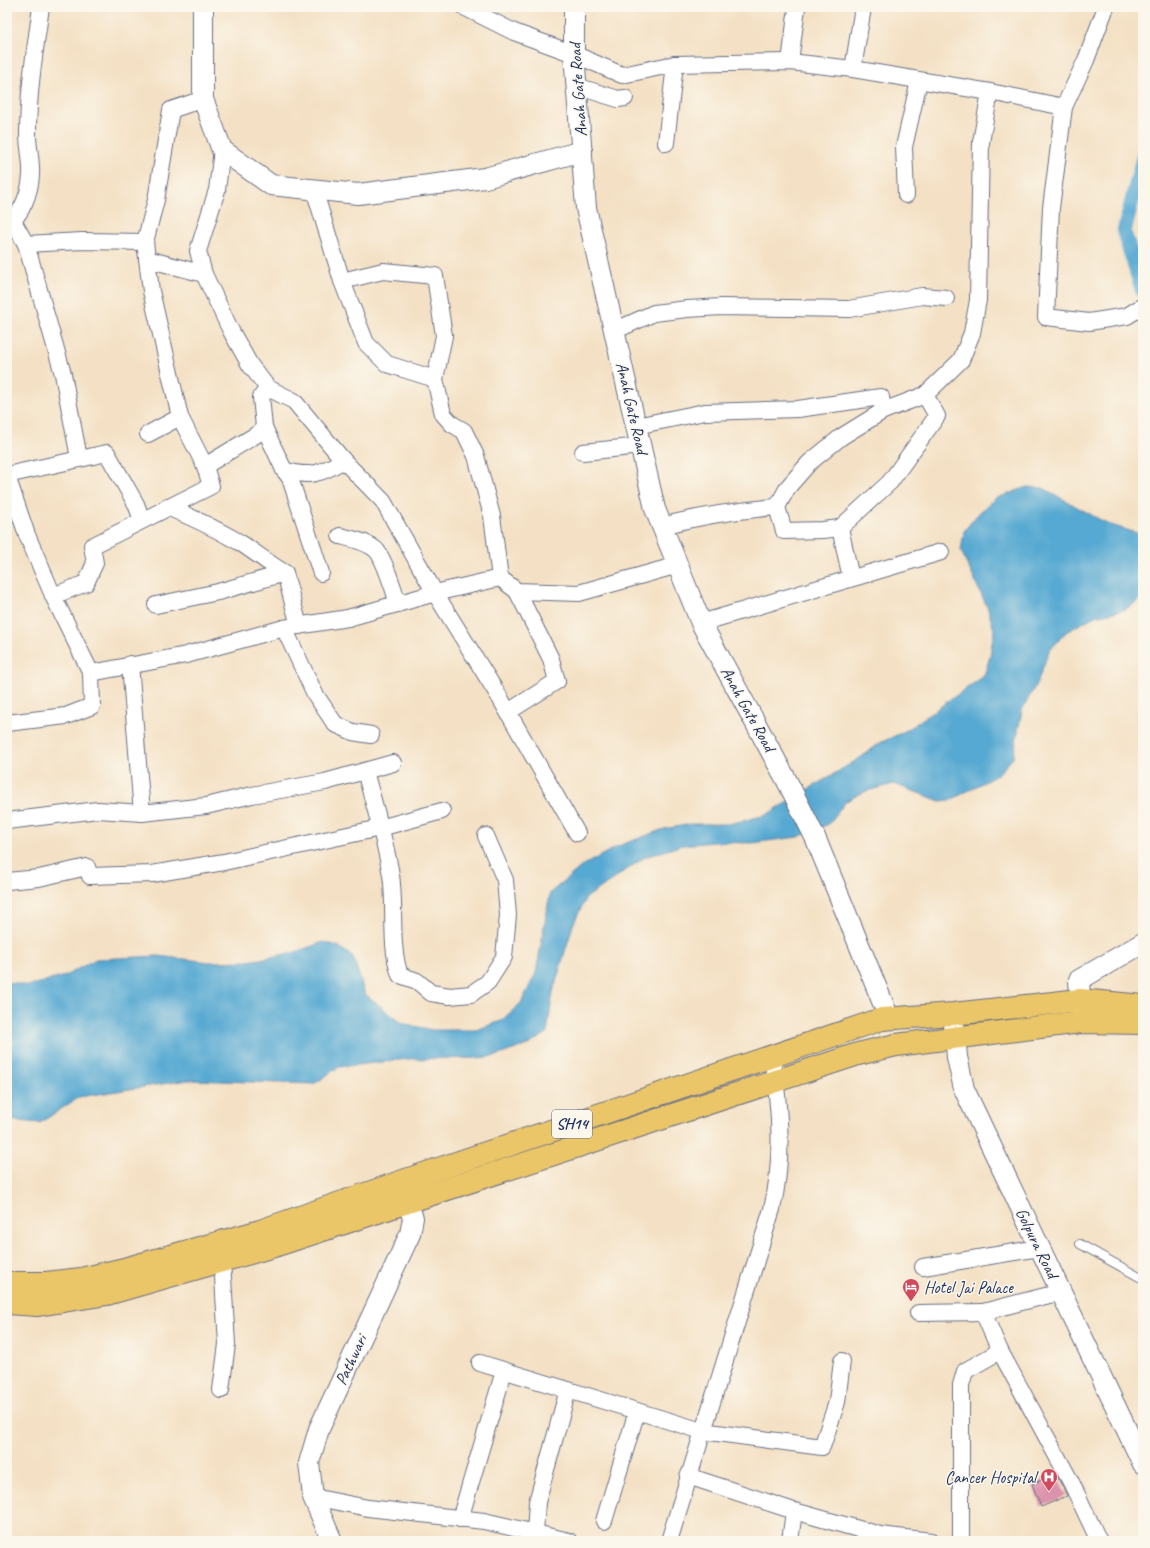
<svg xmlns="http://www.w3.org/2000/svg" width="1150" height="1548" font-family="Caveat,sans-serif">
<rect width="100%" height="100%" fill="#fbf7ec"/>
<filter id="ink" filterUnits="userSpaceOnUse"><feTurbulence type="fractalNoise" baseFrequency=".025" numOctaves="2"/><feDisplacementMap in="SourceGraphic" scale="8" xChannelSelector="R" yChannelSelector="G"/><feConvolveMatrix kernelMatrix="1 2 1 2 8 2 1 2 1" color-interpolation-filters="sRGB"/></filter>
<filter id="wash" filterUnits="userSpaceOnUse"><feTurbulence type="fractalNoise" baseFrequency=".012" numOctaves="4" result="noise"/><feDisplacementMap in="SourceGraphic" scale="16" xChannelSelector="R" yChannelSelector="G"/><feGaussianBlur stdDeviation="0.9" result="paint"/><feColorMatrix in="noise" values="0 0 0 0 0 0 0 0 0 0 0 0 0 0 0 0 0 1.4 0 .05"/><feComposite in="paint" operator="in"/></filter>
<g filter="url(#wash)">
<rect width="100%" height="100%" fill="#f4e1c5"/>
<path fill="#57a9d2" stroke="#396c98" d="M1027 487 1043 488 1108 524 1143 535V598L1124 610 1095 616 1066 632 1049 651 1037 683 1022 710 1013 758 997 775 951 800 940 801 894 784 866 791 846 801 829 824 798 837 752 843 713 842 683 845 645 857 586 898 573 925 553 992 547 1033 530 1044 496 1056 478 1058 408 1059 339 1067 314 1084 188 1080 79 1097 40 1123 7 1120V982L28 986 65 976 96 959 158 956 210 962 249 961 296 952 323 942 338 946 353 957 365 994 401 1023 432 1030H476L501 1021 521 1003 536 973 550 893 582 866 618 846 664 829 691 824H729L766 815 860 758 880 743 907 730 984 676 990 656 994 630 988 609 961 551 964 531 977 515 994 499Z"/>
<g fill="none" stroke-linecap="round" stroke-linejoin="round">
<path stroke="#57a9d2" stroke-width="15" d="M1143 158 1124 232 1143 292"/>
</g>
<g id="blocks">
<path fill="#db92ac" d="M1056 1474 1067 1496 1041 1507 1032 1484Z"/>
</g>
</g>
<g filter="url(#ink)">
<use href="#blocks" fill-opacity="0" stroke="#676d82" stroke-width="1"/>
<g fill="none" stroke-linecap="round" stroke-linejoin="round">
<defs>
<path id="service" d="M1080 1244 1143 1279"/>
<g id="minor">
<path d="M464 7 514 32 574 54 622 75 675 64 790 62 853 69 990 92 1064 107"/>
<path d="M1106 7 1086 60 1064 107 1051 208 1046 317 1089 322 1127 316 1143 306"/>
<path d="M790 62 797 7"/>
<path d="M853 69 863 7"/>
<path d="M576 86 618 99 625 98"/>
<path d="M203 99 171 110 156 200 145 242 151 291 180 417 205 466"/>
<path d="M666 143 675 64"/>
<path d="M222 150 217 190 198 251 204 274 231 331 250 365 268 388 294 401 343 460 383 501 435 593 500 698 577 833"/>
<path d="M314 189 342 281 366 343 387 364 435 379"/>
<path d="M906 195 904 147 919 81"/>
<path d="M13 221 26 244 82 241 145 242"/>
<path d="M7 226C22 214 30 193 31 175 32 161 28 148 28 135 28 92 35 50 41 7"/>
<path d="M26 244 63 374 79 458"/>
<path d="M147 259 204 274"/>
<path d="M342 281 383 271 435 276 444 336 435 379 443 414 452 424 464 431 476 456 492 516 500 578"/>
<path d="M614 331 654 313 687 309 722 307 849 309 922 296 946 298"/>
<path d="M636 426 705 412 798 409 881 397 883 411"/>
<path d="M264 427 284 470 290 478 321 573"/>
<path d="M148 434 180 417"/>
<path d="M583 452 641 446"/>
<path d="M284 470C309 478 322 474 343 460"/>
<path d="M7 475 107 453 136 504 142 520"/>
<path d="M7 476 27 535 55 600 91 673 92 706 66 716 7 723"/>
<path d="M167 507C192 517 216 529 239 542 255 552 269 564 285 573L299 626"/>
<path d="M662 526C700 516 738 510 777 507"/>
<path d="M840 528 823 530 784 531 777 507 788 487 809 463 841 437 883 411 925 395 961 360 972 333 978 300 981 142 990 92"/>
<path d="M340 536C352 539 365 541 375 549 383 555 395 593 398 604"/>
<path d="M851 578 840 528 890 482 937 416 925 395"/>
<path d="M53 596 86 583 95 563 92 546 211 486 205 466 259 433 264 427 261 397 268 388"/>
<path d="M156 605 218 592 285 573"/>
<path d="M701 623 941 552"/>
<path d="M284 628 315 694 335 724 353 732 371 735"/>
<path d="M130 664 142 813"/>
<path d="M91 673 186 655 284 628 348 618 435 593 500 578 517 591 579 593 678 565"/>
<path d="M508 712 557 681 551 659 517 591"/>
<path d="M365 771C374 805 385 839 391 875 396 907 389 944 400 975L417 981 431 993 450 996 471 994 488 982 504 957 508 915 505 880 486 836"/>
<path d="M7 821 98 810 142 813 206 806 252 795 325 782 393 763"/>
<path d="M7 881 39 878 87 867 90 876 152 874 224 862 380 828 442 811"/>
<path d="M923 1267 1039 1248"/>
<path d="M1061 1292 983 1312 1000 1351 1072 1484 1099 1541"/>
<path d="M918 1313 983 1312"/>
<path d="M480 1363 702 1431 822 1447 837 1402 842 1361"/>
<path d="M221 1390 227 1344 222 1261"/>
<path d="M688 1476 794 1511 880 1535 931 1541"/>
<path d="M313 1497 368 1508 484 1521 569 1541"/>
<path d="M460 1519 504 1371"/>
<path d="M604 1521 637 1411"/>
<path d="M535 1533 537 1502 568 1390"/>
<path d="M669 1541 772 1209C784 1158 780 1108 772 1057"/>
<path d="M790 1541 794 1511"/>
<path d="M961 1541V1385L965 1371 1000 1351"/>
</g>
<g id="tertiary">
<path d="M203 7V99L222 150 271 185 358 194 485 178 582 151"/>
<path d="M574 7V54L586 208 655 509 701 623 787 781 815 837 889 1018"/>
<path d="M953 1014 957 1057 964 1089 1143 1464"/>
<path d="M1081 1016 1079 980 1143 943"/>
<path d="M332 1541 313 1497 309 1463 319 1429 410 1234 413 1218 402 1187"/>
</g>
<g id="primary">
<path d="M7 1283H46L81 1279 120 1270 260 1231 400 1182 882 1019 953 1014 1080 1000 1143 1006"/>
<path d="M7 1303 38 1305 107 1294 274 1246 858 1054 896 1045 1081 1022 1143 1023"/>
</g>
</defs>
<use href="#service" stroke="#676d82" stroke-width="10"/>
<use href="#minor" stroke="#676d82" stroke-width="18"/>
<use href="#tertiary" stroke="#676d82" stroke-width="22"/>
<use href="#primary" stroke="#676d82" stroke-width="24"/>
<use href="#service" stroke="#fff" stroke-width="8"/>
<use href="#minor" stroke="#fff" stroke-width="16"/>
<use href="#tertiary" stroke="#fff" stroke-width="20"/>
<use href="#primary" stroke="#ebc669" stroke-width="22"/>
</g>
</g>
<defs>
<symbol id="hotel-pin" viewBox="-11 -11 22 30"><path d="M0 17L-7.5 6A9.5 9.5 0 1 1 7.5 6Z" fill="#d1495b" stroke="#fbf7ec"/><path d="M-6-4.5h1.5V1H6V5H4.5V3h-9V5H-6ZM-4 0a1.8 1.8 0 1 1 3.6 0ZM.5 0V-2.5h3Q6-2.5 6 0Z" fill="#fff"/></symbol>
<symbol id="hospital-pin" viewBox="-11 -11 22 30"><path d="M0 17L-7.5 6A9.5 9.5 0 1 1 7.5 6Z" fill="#d1495b" stroke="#fbf7ec"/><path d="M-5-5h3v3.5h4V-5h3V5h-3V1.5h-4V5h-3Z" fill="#fff"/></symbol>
</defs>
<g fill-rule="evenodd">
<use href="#hotel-pin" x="901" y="1277" width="20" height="27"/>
<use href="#hospital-pin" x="1039" y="1467" width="20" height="27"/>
</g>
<g text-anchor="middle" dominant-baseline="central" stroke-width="3" stroke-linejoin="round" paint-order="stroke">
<rect fill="#fbf7ec" stroke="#5e6b89" stroke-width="1" x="552" y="1110" width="40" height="28" rx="3"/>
<g font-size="16" font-weight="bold" fill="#1b2f5e">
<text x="572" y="1124">SH14</text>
</g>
<g font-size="17" fill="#1b2f5e" stroke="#fbf7ec">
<text transform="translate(578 90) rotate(-94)">Anah Gate Road</text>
<text transform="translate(632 408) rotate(77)">Anah Gate Road</text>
<text transform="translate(748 709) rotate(61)">Anah Gate Road</text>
<text transform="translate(1037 1243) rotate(64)">Golpura Road</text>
<text transform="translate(351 1360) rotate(-65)">Pathwari</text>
</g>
<g font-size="17" fill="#1b2f5e" stroke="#fbf7ec" text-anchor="start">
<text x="924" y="1287">Hotel Jai Palace</text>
<text x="1036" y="1477" text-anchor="end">Cancer Hospital</text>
</g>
</g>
<rect width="1150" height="1548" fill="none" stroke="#fbf7ec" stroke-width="24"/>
</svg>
